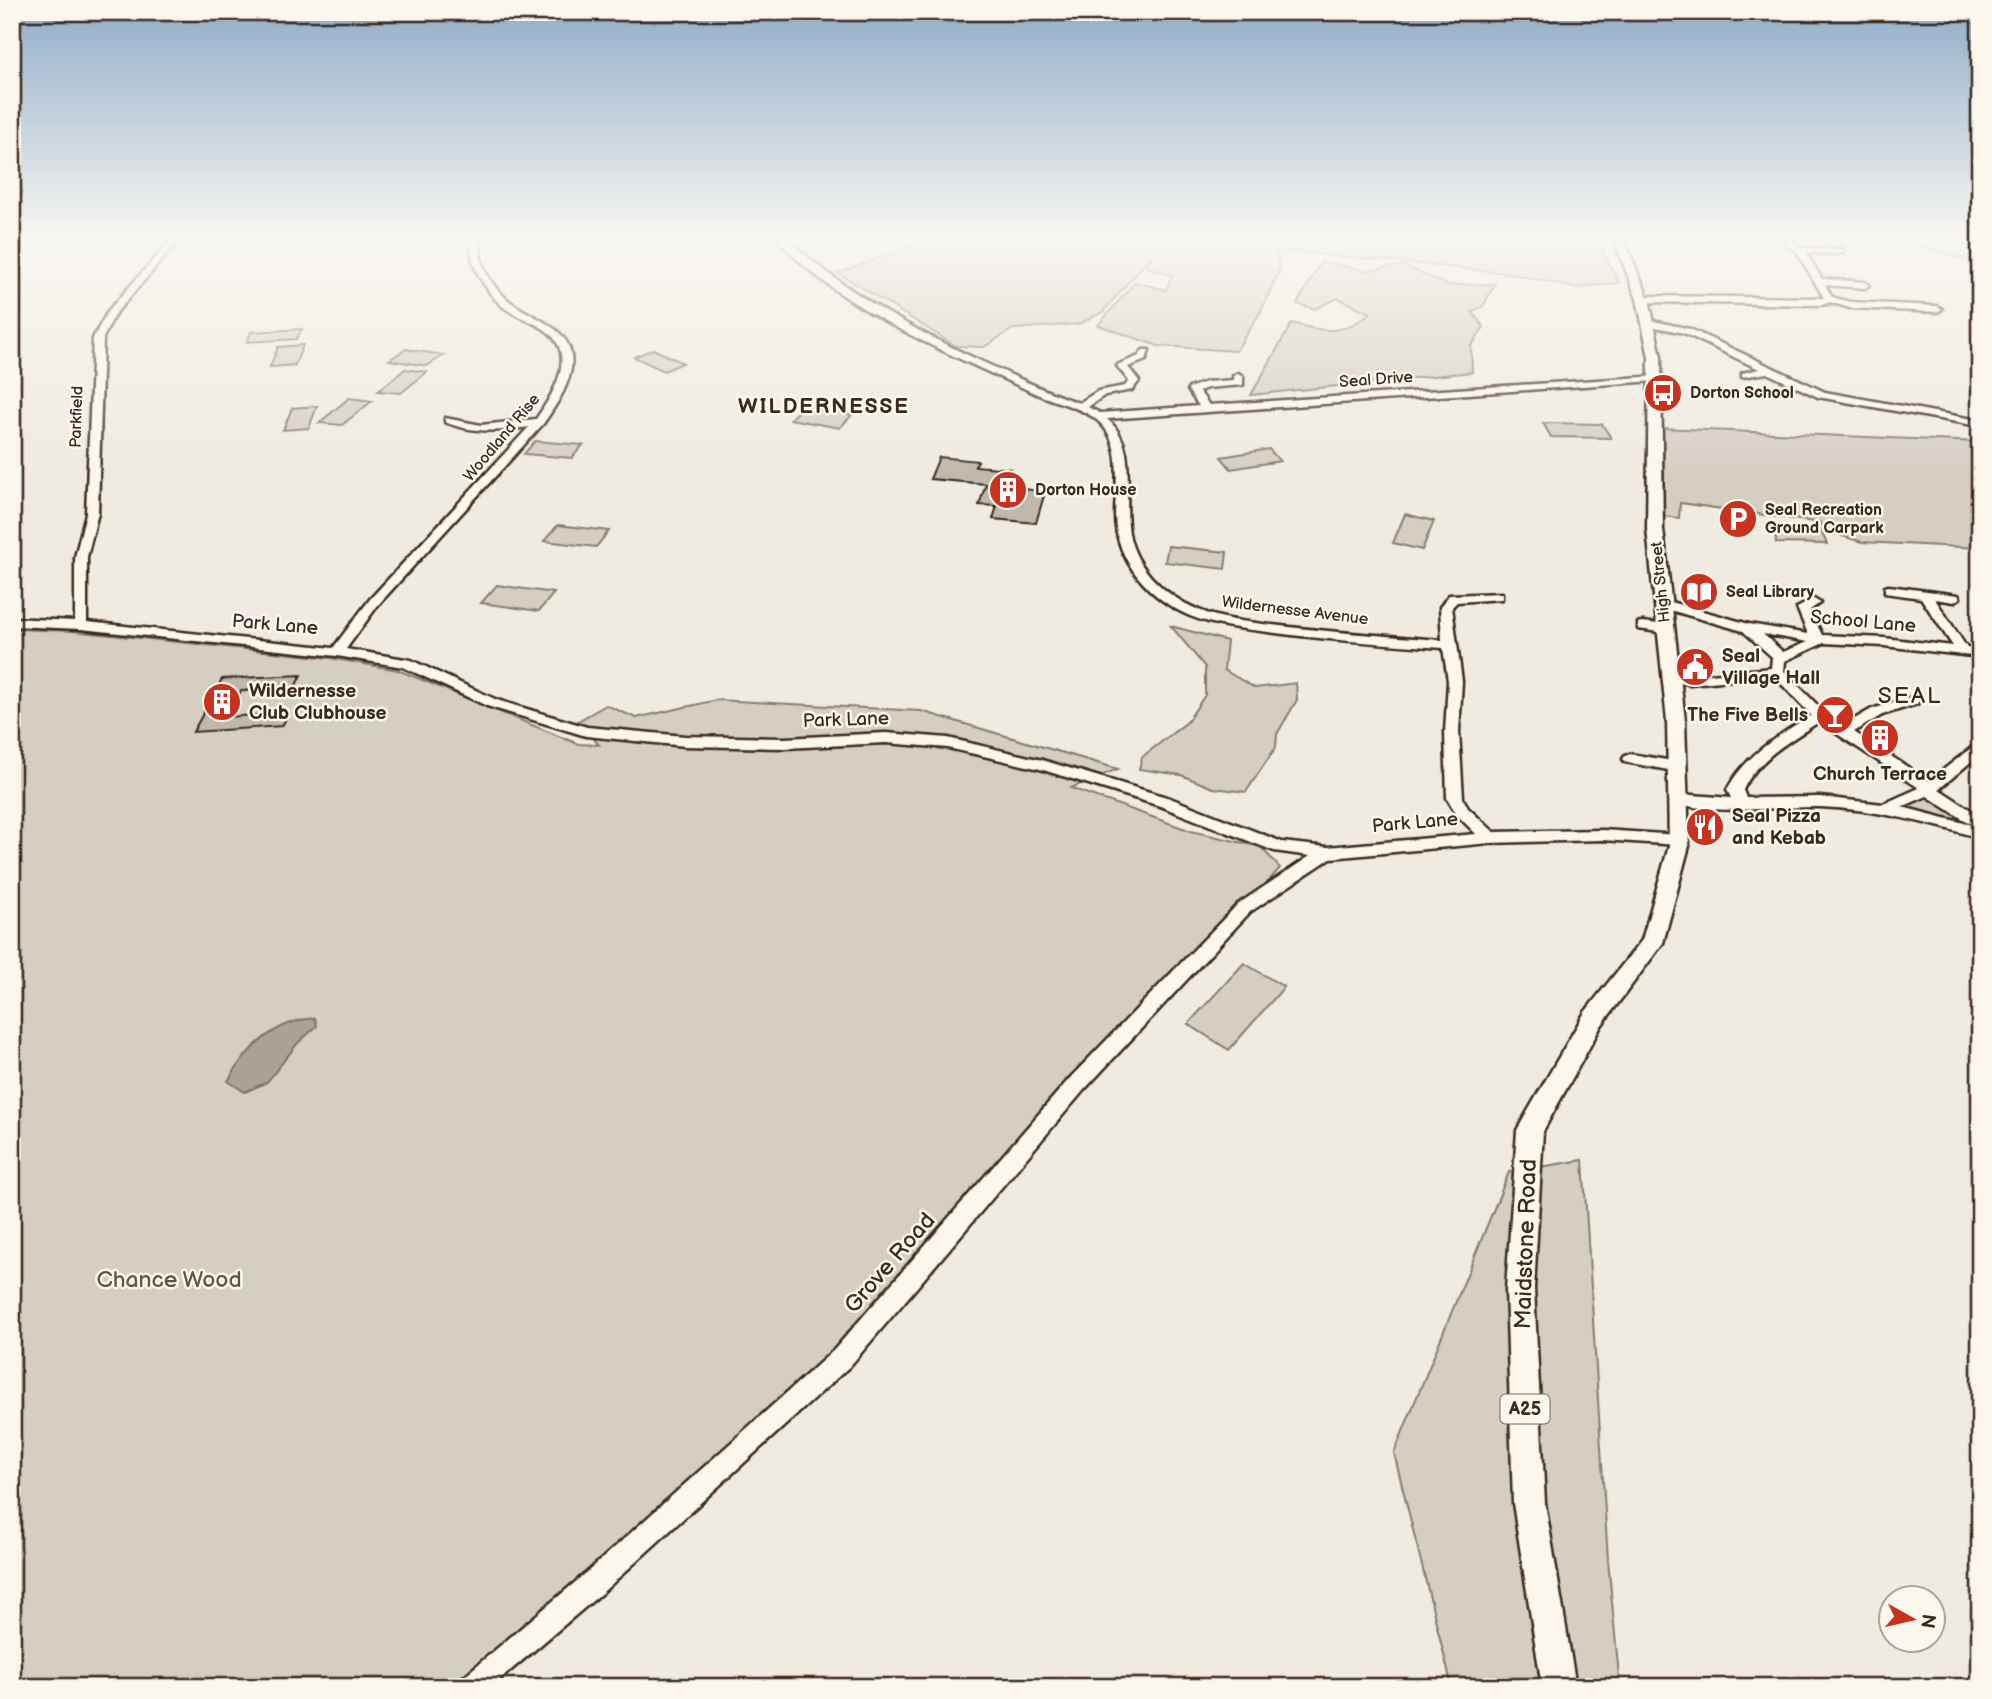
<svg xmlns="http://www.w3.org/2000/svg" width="1992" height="1699" font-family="'Balsamiq Sans',sans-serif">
<rect width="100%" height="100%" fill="#f0ebe0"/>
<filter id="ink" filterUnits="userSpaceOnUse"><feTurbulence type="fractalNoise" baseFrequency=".0143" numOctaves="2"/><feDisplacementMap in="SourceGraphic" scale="14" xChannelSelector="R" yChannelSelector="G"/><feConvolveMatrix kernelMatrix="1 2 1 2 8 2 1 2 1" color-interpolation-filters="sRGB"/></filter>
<g filter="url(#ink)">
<g fill="#d5cec3" stroke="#887c70" stroke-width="2">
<path d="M935 238H1596L1619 283 1575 288 1508 273 1276 250 1280 269 1261 311 1236 351 1158 346 1098 325 1135 282 1166 290 1172 275 1147 267 1151 256 1103 312 1079 324 1013 329 984 347 956 346 838 273Z"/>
<path d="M1907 238H1944L1980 253V264L1920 246Z"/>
<path d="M1321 262 1367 271 1403 265 1447 285 1495 284 1483 306 1472 312 1484 327 1471 346 1472 372 1251 395 1292 323C1325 332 1342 336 1370 313L1338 298 1315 309 1297 304Z"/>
<path d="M302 329 296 339 247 342 251 332Z"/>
<path d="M303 345 295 365 270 367 278 347Z"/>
<path d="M406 349 444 355 427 366 389 360Z"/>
<path d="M653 349 683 363 664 371 634 357Z"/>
<path d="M405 369 427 372 401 393 378 391Z"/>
<path d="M349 398 372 401 342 425 319 423Z"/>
<path d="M317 406 309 428 283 430 292 408Z"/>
<path d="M803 406 852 415 840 428 790 419Z"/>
<path d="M1543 423 1602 424 1611 438 1551 437Z"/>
<path d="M1660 428 1980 442V548L1862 542 1822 530 1821 523 1680 503 1679 518 1662 516Z"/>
<path d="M535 441 583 445 572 458 524 454Z"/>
<path d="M1269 449 1280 461 1231 469 1221 457Z"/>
<path d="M1405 514 1434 521 1422 550 1393 543Z"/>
<path d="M558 525 609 531 596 547 544 541Z"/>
<path d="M1775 528 1822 533 1827 544 1776 543Z"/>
<path d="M1168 546 1227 552 1225 569 1165 562Z"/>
<path d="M497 585 554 593 539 611 481 603Z"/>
<path d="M1171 626 1227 641 1224 670 1255 688 1296 683 1297 700 1277 734 1276 747 1246 792 1213 788 1181 775 1139 769 1142 757 1187 722 1205 695V667Z"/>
<path d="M12 629 72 631 330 658 398 670 578 744 599 745 578 721 606 705 636 718 717 700 921 711 1118 769 1071 788 1191 831 1261 847 1280 868 842 1358 462 1687H12Z"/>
<path d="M1929 789 1980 823V833L1887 808Z"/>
<path d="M1244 963 1284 987 1229 1050 1188 1024Z"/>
<path d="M1583 1160 1608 1560 1620 1687H1452L1394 1453 1509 1172Z"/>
</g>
<path fill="#aca397" stroke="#7f7367" stroke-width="2" d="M315 1018 317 1026 298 1043 267 1082 245 1092 228 1081C247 1047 276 1021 315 1018Z"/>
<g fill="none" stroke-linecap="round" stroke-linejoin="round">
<path stroke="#7f7367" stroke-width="2.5" d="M1654 302 1836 306"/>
</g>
<g fill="#c0b8ad" stroke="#3b2a1e" stroke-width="2">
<path d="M939 457 978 461 975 466 1010 469 1004 486 1045 492 1036 523 993 519 997 506 979 505 986 484 930 479Z"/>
<path d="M301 675 295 687 241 691 227 717 289 713 282 726 193 732 222 679Z"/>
</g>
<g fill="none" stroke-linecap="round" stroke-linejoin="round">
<defs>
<g id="minor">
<path d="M173 238H181L115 314 103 338 98 513 87 557V622L333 648 370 599 529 427C500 431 473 434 445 422V418L481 425 536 419C554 393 579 353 544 329 530 320 513 316 501 305 494 299 489 291 484 284 474 269 469 256 473 238H481C478 256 482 269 493 284 510 307 526 310 549 325 592 352 564 394 543 424L378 605 346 649 411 660 497 700 587 727 685 736 785 738 886 733 948 738 1042 760 1170 798 1282 842 1327 847 1476 834 1457 815 1447 798 1445 732 1448 681 1443 648C1385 644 1326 640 1268 632 1243 629 1215 626 1190 616 1150 599 1116 562 1115 516 1115 482 1126 440 1093 417 1075 405 1050 401 1030 391 948 353 836 308 777 238H786C844 292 913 330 985 363 1016 377 1047 392 1079 403L1098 391 1125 386 1129 381 1117 366 1119 364 1139 356 1143 350H1149L1146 360 1128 367 1139 381 1132 390 1105 395 1088 407 1100 413 1199 406 1188 390 1189 388 1206 382 1234 380 1233 376 1238 373 1243 376V385L1207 388 1199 391 1209 405 1658 376V380L1655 381 1107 419C1138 445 1124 489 1128 525 1131 565 1163 595 1199 610 1222 620 1248 622 1272 625 1329 632 1385 636 1442 640L1440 607 1449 595 1502 593V599L1457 602 1452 607 1462 681 1459 732 1463 798 1468 808 1494 832 1602 830 1679 835 1687 840 1679 845 1602 840 1490 843 1331 858 1250 912 1084 1090 850 1366 603 1592 491 1687H458L462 1678 585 1574 834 1350 1070 1078 1238 904 1310 856 1274 851 1160 806 1040 769 948 748 886 743 785 748 685 746 586 736 487 706 403 667 337 656 81 629 12 626V618L75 621V557L86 513 93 338 108 311Z"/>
<path d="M1819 238H1829L1842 245 1835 247Z"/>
<path d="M1786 240H1792L1802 248 1843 250 1844 252 1840 254 1806 253 1822 279 1865 282 1869 285 1865 288 1825 285 1832 297 1850 302 1937 306 1942 309 1937 312 1850 308 1830 302 1822 305 1643 302 1639 299 1643 296 1824 298 1797 252 1786 244Z"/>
<path d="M1649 320 1690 329 1825 392 1973 419 1978 422 1973 425 1818 397 1767 373 1742 377V373L1759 369 1684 333 1646 325V321Z"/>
<path d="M1889 586 1958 595 1960 598 1954 602 1935 599 1967 648 1980 649V657L1884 646 1824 643 1785 661 1784 671 1826 714 1844 725 1872 709 1912 697 1917 698 1919 701 1917 704 1882 715 1854 732 1929 781 1980 741V754L1939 789 1980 816V838C1928 823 1875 809 1820 807 1772 806 1722 816 1675 803L1672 799 1680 794 1731 798 1727 790C1745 755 1779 735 1811 715L1774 676 1690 684 1667 681 1665 678 1667 675 1690 676 1771 668 1772 657 1743 631 1659 607V601H1667L1749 624 1808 634 1797 608 1814 599 1820 603 1810 610 1822 635 1884 638 1953 646 1921 598 1885 593V587ZM1763 634 1808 642 1783 652ZM1819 722 1919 788 1883 804 1820 797 1746 798 1743 790C1757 759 1791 740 1819 722ZM1927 796 1972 825 1902 807Z"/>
<path d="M1643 622 1666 625 1673 629 1666 633 1638 629V623Z"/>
<path d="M1630 754 1679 762 1686 767 1679 772 1625 762 1623 759 1625 756Z"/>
</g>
<path id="highway" d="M1613 238H1623L1649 299 1661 357 1663 529 1685 721 1689 846 1663 943 1601 1026 1543 1131 1534 1289 1545 1503 1576 1687H1542L1513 1503 1506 1289 1517 1130 1585 1012 1642 940 1669 846 1667 721 1647 529 1649 357 1637 299Z"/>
</defs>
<use href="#minor" stroke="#3b2a1e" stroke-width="5"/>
<use href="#highway" stroke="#3b2a1e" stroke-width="5"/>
<use href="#minor" fill="#fbf7ec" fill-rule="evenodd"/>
<use href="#highway" fill="#fbf7ec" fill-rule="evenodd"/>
</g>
</g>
<linearGradient id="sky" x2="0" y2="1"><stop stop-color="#90adc8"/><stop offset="0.5" stop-color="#f8f6f1"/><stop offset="1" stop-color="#f8f6f1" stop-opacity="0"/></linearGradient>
<rect width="1992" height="476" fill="url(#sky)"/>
<defs>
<symbol id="bus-disc" viewBox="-11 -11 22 22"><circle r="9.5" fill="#c8321e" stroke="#fbf7ec"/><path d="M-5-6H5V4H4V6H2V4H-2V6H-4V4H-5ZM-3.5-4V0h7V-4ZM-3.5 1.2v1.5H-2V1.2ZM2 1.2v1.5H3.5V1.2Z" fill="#fff"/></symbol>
<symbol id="building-disc" viewBox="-11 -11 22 22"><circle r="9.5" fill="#c8321e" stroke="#fbf7ec"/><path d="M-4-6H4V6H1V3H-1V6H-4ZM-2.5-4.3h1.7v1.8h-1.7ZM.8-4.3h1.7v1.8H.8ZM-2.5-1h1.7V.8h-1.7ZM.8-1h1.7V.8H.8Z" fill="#fff"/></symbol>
<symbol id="parking-disc" viewBox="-11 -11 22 22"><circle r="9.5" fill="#c8321e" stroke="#fbf7ec"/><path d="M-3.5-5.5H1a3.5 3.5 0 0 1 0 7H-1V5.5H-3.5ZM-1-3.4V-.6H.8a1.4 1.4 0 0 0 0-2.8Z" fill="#fff"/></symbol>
<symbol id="library-disc" viewBox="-11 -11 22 22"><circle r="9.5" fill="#c8321e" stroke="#fbf7ec"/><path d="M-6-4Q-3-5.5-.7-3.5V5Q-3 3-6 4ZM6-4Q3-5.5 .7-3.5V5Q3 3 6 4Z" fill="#fff"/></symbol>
<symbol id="civic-disc" viewBox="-11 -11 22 22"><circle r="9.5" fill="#c8321e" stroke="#fbf7ec"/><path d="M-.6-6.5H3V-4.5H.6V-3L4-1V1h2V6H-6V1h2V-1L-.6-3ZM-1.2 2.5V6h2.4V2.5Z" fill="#fff"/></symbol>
<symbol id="bar-disc" viewBox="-11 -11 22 22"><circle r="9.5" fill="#c8321e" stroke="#fbf7ec"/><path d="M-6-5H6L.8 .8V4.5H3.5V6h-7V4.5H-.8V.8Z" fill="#fff"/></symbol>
<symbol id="restaurant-disc" viewBox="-11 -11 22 22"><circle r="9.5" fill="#c8321e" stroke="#fbf7ec"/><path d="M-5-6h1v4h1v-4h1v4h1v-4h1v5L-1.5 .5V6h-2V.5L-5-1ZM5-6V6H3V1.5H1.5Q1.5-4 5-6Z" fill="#fff"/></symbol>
</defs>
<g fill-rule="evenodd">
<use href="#bus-disc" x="1641" y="371" width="44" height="44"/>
<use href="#building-disc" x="986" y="468" width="44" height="44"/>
<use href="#parking-disc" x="1716" y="497" width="44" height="44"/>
<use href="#library-disc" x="1677" y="570" width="44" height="44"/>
<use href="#civic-disc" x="1673" y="645" width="44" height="44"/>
<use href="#building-disc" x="200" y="680" width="44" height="44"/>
<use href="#bar-disc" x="1813" y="693" width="44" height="44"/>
<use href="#building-disc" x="1858" y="716" width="44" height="44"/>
<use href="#restaurant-disc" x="1683" y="805" width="44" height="44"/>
</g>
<g text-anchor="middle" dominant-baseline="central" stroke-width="5" stroke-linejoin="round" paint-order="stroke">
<g font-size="16" fill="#3b2a1e" stroke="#fbf7ec">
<text transform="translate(1376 380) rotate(-4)">Seal Drive</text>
<text transform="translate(77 417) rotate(-88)">Parkfield</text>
<text transform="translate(502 438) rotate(-50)">Woodland Rise</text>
<text transform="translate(1661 582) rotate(-96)">High Street</text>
<text transform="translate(1295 611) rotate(7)">Wildernesse Avenue</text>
</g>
<g font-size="16" font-weight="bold" fill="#3b2a1e" stroke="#fbf7ec" text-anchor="start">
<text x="1690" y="393">Dorton School</text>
<text x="1035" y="490">Dorton House</text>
<text x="1765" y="510">Seal Recreation<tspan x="1765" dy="18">Ground Carpark</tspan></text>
<text x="1726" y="592">Seal Library</text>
</g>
<rect fill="#fbf7ec" stroke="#75685c" stroke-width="2" x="1500.5" y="1394.5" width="49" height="29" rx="5"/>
<g font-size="18" font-weight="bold" fill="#3b2a1e">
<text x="1525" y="1409">A25</text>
</g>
<g font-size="19" fill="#3b2a1e" stroke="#fbf7ec">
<text transform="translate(1863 622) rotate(5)">School Lane</text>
<text transform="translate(275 625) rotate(5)">Park Lane</text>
<text transform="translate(846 720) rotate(-2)">Park Lane</text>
<text transform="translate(1415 823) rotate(-5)">Park Lane</text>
</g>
<g font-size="19" font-weight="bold" fill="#3b2a1e" stroke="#fbf7ec" text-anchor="start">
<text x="1722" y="656">Seal<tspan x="1722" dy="22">Village Hall</tspan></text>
<text x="249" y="691">Wildernesse<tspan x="249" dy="22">Club Clubhouse</tspan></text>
<text x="1808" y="715" text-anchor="end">The Five Bells</text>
<text x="1880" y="774" text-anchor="middle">Church Terrace</text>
<text x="1732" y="816">Seal Pizza<tspan x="1732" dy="22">and Kebab</tspan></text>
</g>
<g font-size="21" font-weight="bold" letter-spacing="2" fill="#3b2a1e" stroke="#fbf7ec">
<text x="824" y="406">WILDERNESSE</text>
</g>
<g font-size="23" letter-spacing="2" fill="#3b2a1e" stroke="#fbf7ec">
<text x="1910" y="696">SEAL</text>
</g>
<g font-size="23" fill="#3b2a1e" stroke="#fbf7ec">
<text transform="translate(1526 1244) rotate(-88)">Maidstone Road</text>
<text transform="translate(890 1263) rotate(-49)">Grove Road</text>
</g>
<g font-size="23" fill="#625347" stroke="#fbf7ec">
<text x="169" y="1280">Chance Wood</text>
</g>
</g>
<rect width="1992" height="1699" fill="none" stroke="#fbf7ec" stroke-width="42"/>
<rect x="21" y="21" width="1950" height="1657" fill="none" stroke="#3b2a1e" stroke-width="2.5" filter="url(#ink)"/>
<g transform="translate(1912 1619) rotate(98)"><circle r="33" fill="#fbf7ec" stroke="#aea59a" stroke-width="2"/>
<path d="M0-5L12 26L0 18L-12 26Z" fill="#c8321e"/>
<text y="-10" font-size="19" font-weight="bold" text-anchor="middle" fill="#3b2a1e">N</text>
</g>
</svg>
